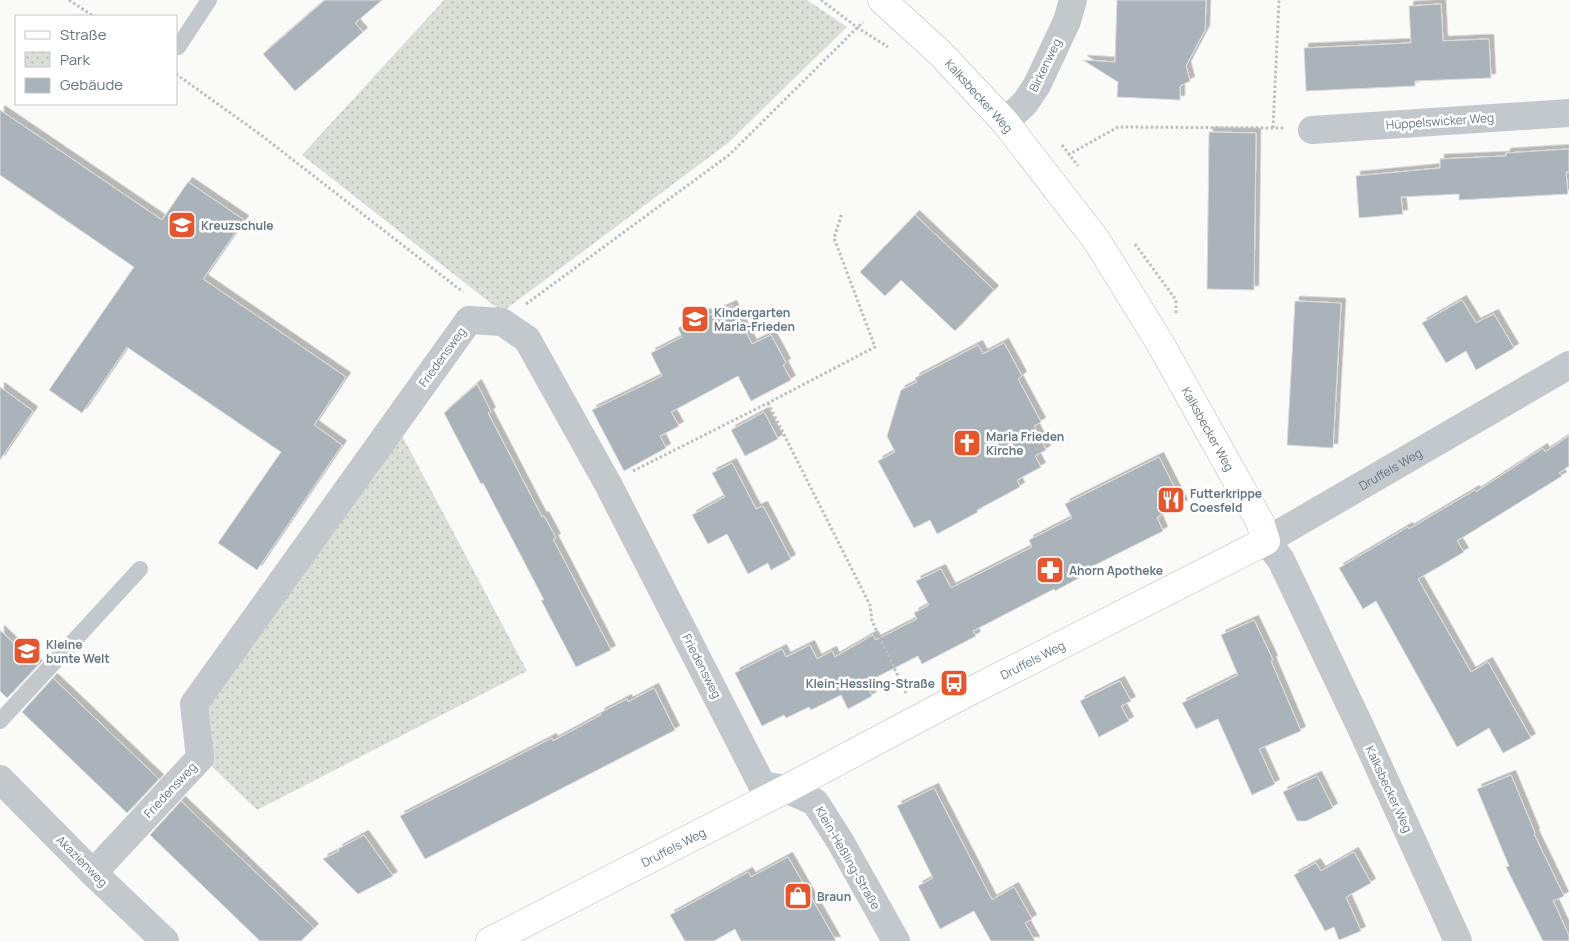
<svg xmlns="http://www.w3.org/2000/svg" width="1569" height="941" font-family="Manrope,sans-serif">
<defs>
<pattern id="park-dots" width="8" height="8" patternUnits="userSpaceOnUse" patternTransform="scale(1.25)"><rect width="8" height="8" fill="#dadfd7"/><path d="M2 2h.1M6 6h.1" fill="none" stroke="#b4b9b4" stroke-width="1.8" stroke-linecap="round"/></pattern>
<filter id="shadow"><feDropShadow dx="4.5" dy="-4.5" stdDeviation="0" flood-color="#0004"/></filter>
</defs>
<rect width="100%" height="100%" fill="#fafaf8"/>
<g fill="url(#park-dots)">
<path d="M444 0H807L847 27 728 143 502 312 302 155Z"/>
<path d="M397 426 527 671 257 810 203 758 196 705Z"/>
</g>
<g fill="#aab3b9" stroke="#dcdcda" filter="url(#shadow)">
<path d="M325 0H382L355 23 363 32 295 91 263 54Z"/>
<path d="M1117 0H1206L1205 30 1186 66 1190 81 1180 86V100L1117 97 1118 82 1083 60 1115 62Z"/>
<path d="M1441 4 1443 41 1489 39 1491 78 1415 81V86L1306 91 1304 48 1411 43 1409 6Z"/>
<path d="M0 110 162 220 188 182 244 220 203 279 346 377 314 425 342 445 257 570 218 543 281 452 127 347 82 413 49 390 134 267 0 175Z"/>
<path d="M1209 132 1256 133 1254 290 1207 289Z"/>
<path d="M1569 149V172H1566L1568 194 1459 200V194L1401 197 1403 214 1359 218 1356 176 1440 168V159L1506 156V153Z"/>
<path d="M915 215 994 290 955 331 901 280 885 296 860 272Z"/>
<path d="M1462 300 1476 323 1494 314 1514 348 1476 370 1466 351 1446 363 1422 323Z"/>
<path d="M1295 301 1341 303 1333 448 1287 445Z"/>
<path d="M732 305 752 344 771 335 786 363 783 365 791 380 751 401 738 376 671 412 679 426 660 436 666 448 624 471 592 410 662 376 651 353 682 337 678 328 706 313 708 316Z"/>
<path d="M1004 343 1022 376 1018 379 1041 422 1034 426 1046 450 1035 456 1041 467 1017 480 1020 487 977 510 978 512 937 534 930 520 914 528 878 461 895 452 887 436 901 390 917 382 915 378 978 345 983 354Z"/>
<path d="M477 384 491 412 488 413 542 517 544 516 556 538 553 539 611 650 576 667 541 600H544L483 483 481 484 444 413Z"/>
<path d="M0 387 33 411 0 460Z"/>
<path d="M764 412 778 439 745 456 731 430Z"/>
<path d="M1569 436V466L1559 473 1562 476 1457 541 1464 552 1418 579 1471 672 1488 662 1531 738 1503 753 1489 728 1457 747 1376 601 1363 609 1339 568 1408 527 1409 529 1475 490 1476 492 1543 448 1545 452Z"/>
<path d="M1159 457 1183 504 1157 517 1163 531 1077 574 1079 578 1055 591 1054 589 973 631 976 636 922 664 918 656 865 683 872 696 848 709 841 695 811 710 809 707 786 718 784 715 762 726 735 673 782 649 786 657 810 645 817 659 832 651 835 657 873 635 876 640 917 619 914 613 929 605 916 581 941 569 951 588 1032 547 1029 540 1072 518 1065 504Z"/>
<path d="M732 463 756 509 763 506 791 559 771 570 768 563 748 574 727 534 708 544 692 515 725 497 712 473Z"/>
<path d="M1254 620 1273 660 1271 661 1301 731 1259 749 1275 784 1252 795 1218 719 1196 729 1182 703 1238 675 1221 635Z"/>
<path d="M0 630 26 655 27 654 38 665 7 698 0 691Z"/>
<path d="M53 678 159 779 127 813 22 712Z"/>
<path d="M1120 681 1131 701 1121 706 1129 721 1099 737 1080 701Z"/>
<path d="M654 688 675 730 425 859 400 816 552 738 553 741 601 715 600 713 627 699 628 702Z"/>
<path d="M1511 775 1535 833 1534 834 1564 896 1553 901 1569 936V941H1543L1506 867 1509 866 1477 789Z"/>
<path d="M1317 776 1333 808 1306 821H1297L1283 792Z"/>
<path d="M934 788 992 900 1014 887 1032 919 1025 923 1035 941H991L974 911 940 929 918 886 933 878 897 806Z"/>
<path d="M181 801 314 928 301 941H260L150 835Z"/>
<path d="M364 835 393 876 358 894 323 859 339 851 338 849Z"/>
<path d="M1354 852 1371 883 1346 897 1361 931 1339 940 1334 927 1325 931 1294 875 1316 863 1321 871Z"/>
<path d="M788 857 836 941H741L735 929 714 941H685L670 915 748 872 751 877Z"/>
</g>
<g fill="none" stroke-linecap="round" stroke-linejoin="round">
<defs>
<g id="secondary">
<path id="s2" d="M490 941 786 789 957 698 1266 541 1260 522 1160 343 1097 241 1005 122 940 53 882 0"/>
</g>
</defs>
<use href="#secondary" stroke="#b3babf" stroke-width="29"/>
<g stroke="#bbbfc2" stroke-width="3" stroke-dasharray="2.5 2.5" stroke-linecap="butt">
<path d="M69 0 93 16"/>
<path d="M821 0 858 28 888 47"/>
<path d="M176 74 261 135 463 292"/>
<path d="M1273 128 1279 0"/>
<path d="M1062 145 1078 166"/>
<path d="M1068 155 1118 127 1284 128"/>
<path d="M1135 244 1176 300V314"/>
<path d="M526 304 729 155 863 22"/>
<path d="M768 403 870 605 872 621 906 693"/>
<path d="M633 471 768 403 875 347 834 238 842 213"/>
</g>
<g stroke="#c3c8cc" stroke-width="16">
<path d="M178 47 209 0"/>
<path d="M0 721 140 569"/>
</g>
<g stroke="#c3c8cc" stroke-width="28">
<path d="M1005 122 1025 103 1037 85 1067 21 1073 0"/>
<path d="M1312 130 1569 113"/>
<path d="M0 779 93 873 165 941"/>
<path d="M93 873 200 758 194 704 469 320 502 322 527 339 608 484 762 785 786 789 815 802 840 841 896 941"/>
<path id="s1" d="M1458 941 1361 728 1281 560 1266 541 1569 365"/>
</g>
<use href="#secondary" stroke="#fff" stroke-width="28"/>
</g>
<defs>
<symbol id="school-square" viewBox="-11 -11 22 22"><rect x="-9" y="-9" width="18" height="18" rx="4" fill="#e4572e" stroke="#fff"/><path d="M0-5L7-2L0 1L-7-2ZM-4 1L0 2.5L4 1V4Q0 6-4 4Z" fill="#fff"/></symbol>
<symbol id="church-square" viewBox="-11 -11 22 22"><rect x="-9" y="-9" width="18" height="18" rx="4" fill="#e4572e" stroke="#fff"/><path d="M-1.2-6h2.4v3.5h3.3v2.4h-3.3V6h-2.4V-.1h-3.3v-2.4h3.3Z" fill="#fff"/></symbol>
<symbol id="restaurant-square" viewBox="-11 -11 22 22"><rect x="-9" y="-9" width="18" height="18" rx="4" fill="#e4572e" stroke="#fff"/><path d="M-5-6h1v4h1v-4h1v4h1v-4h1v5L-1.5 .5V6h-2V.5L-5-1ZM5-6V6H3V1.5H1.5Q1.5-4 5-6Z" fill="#fff"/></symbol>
<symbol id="pharmacy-square" viewBox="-11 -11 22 22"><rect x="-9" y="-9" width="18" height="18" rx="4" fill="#e4572e" stroke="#fff"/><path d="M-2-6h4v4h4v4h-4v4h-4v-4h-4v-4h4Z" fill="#fff"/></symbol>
<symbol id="bus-square" viewBox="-11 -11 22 22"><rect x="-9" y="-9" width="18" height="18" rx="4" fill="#e4572e" stroke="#fff"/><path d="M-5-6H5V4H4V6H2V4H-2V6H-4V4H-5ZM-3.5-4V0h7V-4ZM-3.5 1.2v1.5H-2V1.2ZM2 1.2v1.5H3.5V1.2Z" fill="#fff"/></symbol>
<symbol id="shop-square" viewBox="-11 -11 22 22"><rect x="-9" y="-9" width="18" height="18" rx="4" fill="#e4572e" stroke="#fff"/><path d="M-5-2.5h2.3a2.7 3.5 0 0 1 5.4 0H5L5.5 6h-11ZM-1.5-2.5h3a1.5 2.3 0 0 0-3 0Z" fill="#fff"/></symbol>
</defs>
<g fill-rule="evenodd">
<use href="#school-square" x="166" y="209" width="32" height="32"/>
<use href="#school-square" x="679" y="303" width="32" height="32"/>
<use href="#church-square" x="951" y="427" width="32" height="32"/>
<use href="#restaurant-square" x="1155" y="484" width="32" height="32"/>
<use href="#pharmacy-square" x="1034" y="554" width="32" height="32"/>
<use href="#school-square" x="11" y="635" width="32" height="32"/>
<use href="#bus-square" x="938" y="667" width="32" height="32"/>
<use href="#shop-square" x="782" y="880" width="32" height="32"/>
</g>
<g text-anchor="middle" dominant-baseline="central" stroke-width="5" stroke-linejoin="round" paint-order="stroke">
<g font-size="12" fill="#657683" stroke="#fff">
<text transform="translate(1045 65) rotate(-64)">Birkenweg</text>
<text transform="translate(979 96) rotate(48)">Kalksbecker Weg</text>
<text transform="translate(1440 121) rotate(-4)">Hüppelswicker Weg</text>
<text transform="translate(442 357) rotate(-54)">Friedensweg</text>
<text transform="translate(1208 429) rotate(61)">Kalksbecker Weg</text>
<text stroke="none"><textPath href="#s1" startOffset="588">Druffels Weg</textPath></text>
<text stroke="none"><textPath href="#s2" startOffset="611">Druffels Weg</textPath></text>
<text transform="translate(702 666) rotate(63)">Friedensweg</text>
<text transform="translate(1389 789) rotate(65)">Kalksbecker Weg</text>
<text transform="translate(170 790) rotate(-47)">Friedensweg</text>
<text stroke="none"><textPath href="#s2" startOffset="206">Druffels Weg</textPath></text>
<text transform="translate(848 858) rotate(60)">Klein-Heßling-Straße</text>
<text transform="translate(82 861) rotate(45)">Akazienweg</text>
</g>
<g font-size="12" font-weight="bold" fill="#657683" stroke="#fff" text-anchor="start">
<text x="201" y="225">Kreuzschule</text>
<text x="714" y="312">Kindergarten<tspan x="714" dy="14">Maria-Frieden</tspan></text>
<text x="986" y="436">Maria Frieden<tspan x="986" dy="14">Kirche</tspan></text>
<text x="1190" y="493">Futterkrippe<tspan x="1190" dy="14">Coesfeld</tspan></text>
<text x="1069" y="570">Ahorn Apotheke</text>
<text x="46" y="644">Kleine<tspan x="46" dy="14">bunte Welt</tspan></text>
<text x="935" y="683" text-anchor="end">Klein-Hessling-Straße</text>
<text x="817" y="896">Braun</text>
</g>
</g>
<rect x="15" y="15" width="162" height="90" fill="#ffffff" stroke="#c1c8cd"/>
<rect x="25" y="31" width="25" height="8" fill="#ffffff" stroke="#c1c8cd"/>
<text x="60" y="40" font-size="15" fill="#657683">Straße</text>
<rect x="25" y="52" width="25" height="15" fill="url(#park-dots)" stroke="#c1c8cd"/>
<text x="60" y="65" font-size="15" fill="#657683">Park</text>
<rect x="25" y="78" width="25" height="15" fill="#aab3b9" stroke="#c1c8cd"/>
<text x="60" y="90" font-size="15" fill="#657683">Gebäude</text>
</svg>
